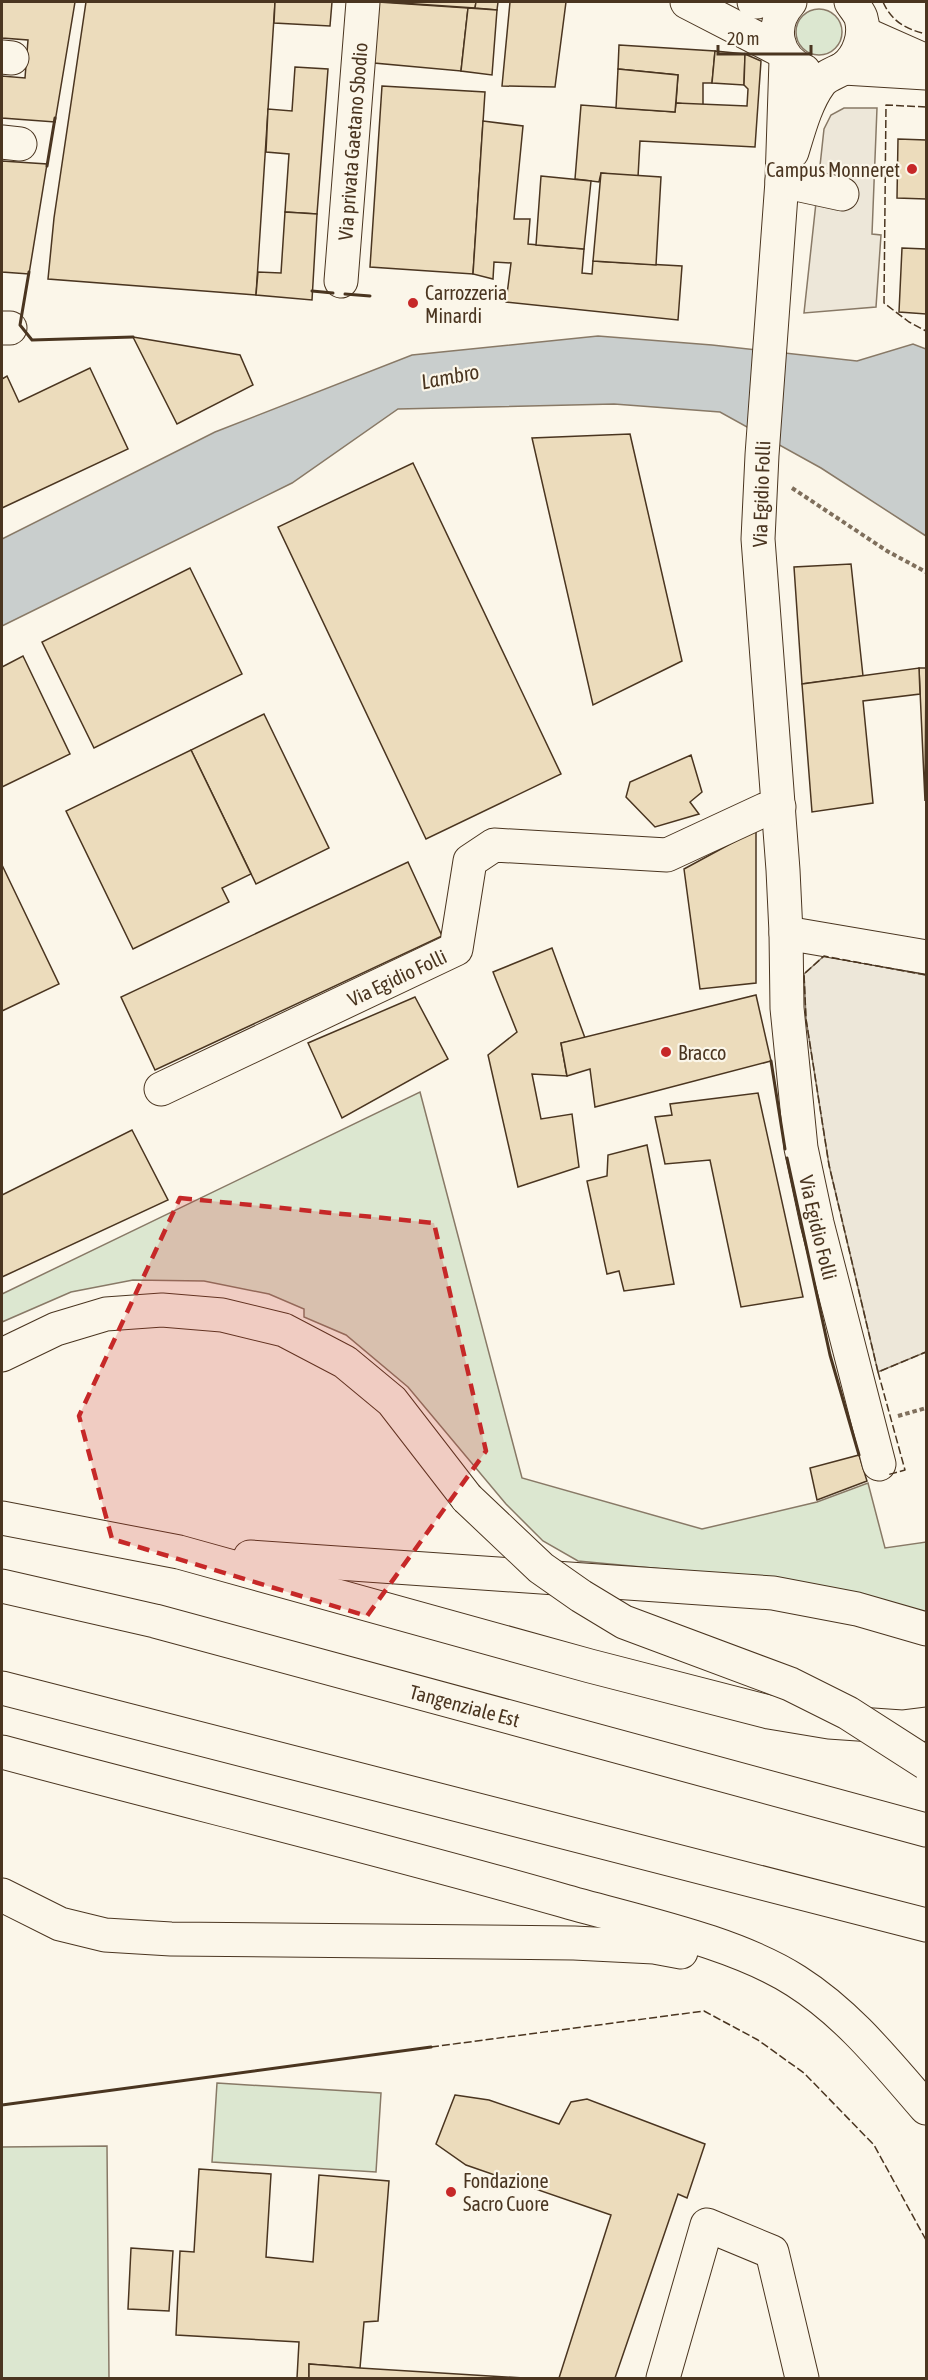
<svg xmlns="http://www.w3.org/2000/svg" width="928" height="2380" font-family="'Asap Condensed',sans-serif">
<rect width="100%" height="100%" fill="#fbf6e9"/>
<g fill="#dce7d0" stroke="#887966" stroke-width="1.5">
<circle cx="819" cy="32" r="23"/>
<path d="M420 1092 522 1478 702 1529 817 1502 868 1483 885 1548 926 1542V1612L868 1596 779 1580 578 1561 543 1541 506 1504 408 1387 346 1335 304 1317V1309L269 1294 204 1281 133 1280 71 1292 2 1322V1294Z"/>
<path d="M217 2083 381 2093 376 2172 212 2162Z"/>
<path d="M107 2146 109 2378H2V2147Z"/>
</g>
<g fill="#ede7d9" stroke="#887966" stroke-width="1.5">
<path d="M844 108H877L872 234 881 235 876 307 804 313 824 129 831 115Z"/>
<path d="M824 956 926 975V1352L878 1372 829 1165 806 1019 804 974Z"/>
</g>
<path fill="#c9cecd" stroke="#887966" stroke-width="1.5" d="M598 336 712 345 857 361 913 344 926 349V536L821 468 720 412 614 404 398 409 292 483 2 626V539L215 432 412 355Z"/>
<g fill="#ecdcbc" stroke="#4a3520" stroke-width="1.5">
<path d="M2 2H75L55 122 2 118V76L25 78 28 40 2 38Z"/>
<path d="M86 2H275L256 295 48 279 54 218Z"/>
<path d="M275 2H332L330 26 274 23Z"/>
<path d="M378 2 468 8 461 71 374 63Z"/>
<path d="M387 2H476L475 8Z"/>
<path d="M476 2H498L497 10 475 8Z"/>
<path d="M510 2H566L555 87 502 86Z"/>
<path d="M468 8 497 10 492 75 461 71Z"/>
<path d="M619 45 715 51 712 83H703V106L676 103 678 75 618 69Z"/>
<path d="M715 51 745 54 744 85 712 83Z"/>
<path d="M745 54 761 61 755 147 640 141 638 177 601 173 599 182 575 179 581 105 675 112 676 103 747 106 748 89 744 85Z"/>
<path d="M295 67 328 69 317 214 285 212 289 154 266 152 268 109 292 111Z"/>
<path d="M618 69 678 75 675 112 616 108Z"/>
<path d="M382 86 485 92 473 274 370 267Z"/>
<path d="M483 121 523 126 514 219H530L528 244 584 249 582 273 592 274 593 261 682 266 678 320 506 302 511 263 494 262 493 279 473 274Z"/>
<path d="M898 139 926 140V199L897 198Z"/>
<path d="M2 161 47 164 29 274 2 272Z"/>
<path d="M601 173 661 177 656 265 593 261Z"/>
<path d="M541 176 591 181 584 249 536 245Z"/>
<path d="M285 212 317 214 312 300 256 295 258 272 281 273Z"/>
<path d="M902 248 926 249V314L899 312Z"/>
<path d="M133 337 240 355 253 385 177 424Z"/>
<path d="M90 368 128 449 2 508V379L7 376 19 402Z"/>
<path d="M630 434 682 661 593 705 532 438Z"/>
<path d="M413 463 561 774 426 839 278 527Z"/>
<path d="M851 564 863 676 802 684 794 567Z"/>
<path d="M190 568 242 674 94 748 42 642Z"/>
<path d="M23 656 70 754 2 787V667Z"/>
<path d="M919 668H926L925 801Z"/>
<path d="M919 668 920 694 863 701 873 803 812 812 802 684Z"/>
<path d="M264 714 329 848 256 884 191 750Z"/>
<path d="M191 750 251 874 222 888 229 902 133 949 66 811Z"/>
<path d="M691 755 702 792 690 802 699 814 655 827 626 797 630 782Z"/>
<path d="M756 830V983L700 989 684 869Z"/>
<path d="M408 862 442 936 155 1070 121 997Z"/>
<path d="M2 865 59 984 2 1011Z"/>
<path d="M552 948 585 1038 561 1043 567 1076 532 1074 541 1119 572 1114 579 1167 518 1187 488 1055 517 1032 493 972Z"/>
<path d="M756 995 771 1061 595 1107 590 1069 567 1076 561 1043Z"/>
<path d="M415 997 448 1059 342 1118 308 1043Z"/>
<path d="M758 1093 803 1297 741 1307 710 1160 665 1164 655 1117 672 1115 670 1104Z"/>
<path d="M132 1130 168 1200 2 1277V1195Z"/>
<path d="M647 1145 674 1284 624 1291 619 1271 607 1274 587 1181 607 1176 608 1155Z"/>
<path d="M859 1455 867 1481 817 1500 810 1468Z"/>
<path d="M455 2095 489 2100 559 2124 571 2102 587 2099 705 2144 687 2198 678 2194 615 2378H559L611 2215 466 2165 436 2144Z"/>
<path d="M199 2169 271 2174 266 2257 313 2262 319 2175 389 2181 378 2321 364 2322 360 2368 309 2364V2378H297L299 2342 176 2335 180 2251 194 2252Z"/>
<path d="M131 2248 173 2251 169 2311 128 2309Z"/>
<path d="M309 2364 360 2368 524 2378H309Z"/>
</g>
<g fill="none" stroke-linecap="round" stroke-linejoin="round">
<defs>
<g id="minor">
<path d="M687 2 780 50"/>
<path d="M754 2H757"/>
<path d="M790 2C769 25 775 58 804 71"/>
<path d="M863 33 926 61"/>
<path d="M2 57 12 58"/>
<path id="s1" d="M786 60 782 181 762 455 758 539 783 870 786 933 787 1008 801 1148 817 1223 879 1464"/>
<path d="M844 68 926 73"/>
<path d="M2 142 20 144"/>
<path d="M792 152C799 129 806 102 820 83 826 75 836 73 844 68 859 57 866 35 861 18 859 12 854 7 851 2"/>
<path d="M782 181 842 194"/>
<path id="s2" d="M341 281 363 2"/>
<path d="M2 328H10"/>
<path d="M786 933 926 957"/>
<path id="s3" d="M161 1089 456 949 470 861 494 845 667 855 764 810 779 807"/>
<path d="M663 2378 707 2225 772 2252 802 2378"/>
</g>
<g id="highway">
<path d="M2 1355 56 1329 106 1314 162 1310 222 1315 284 1330 345 1362 392 1401 467 1498"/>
<path d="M2 1518 179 1552 590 1666 769 1712 829 1722 902 1727 926 1724"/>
<path d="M250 1557 773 1593 857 1609 926 1629"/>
<path id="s4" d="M2 1586 155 1621 926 1830"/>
<path d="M2 1688 926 1925"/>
<path d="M2 1752C188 1802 376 1847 561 1900 633 1921 734 1941 796 1981 848 2014 886 2062 926 2108"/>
<path d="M2 1895 60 1924 105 1935 171 1939 574 1943 654 1947 681 1952"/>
</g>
</defs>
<use href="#minor" stroke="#4a3520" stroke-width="35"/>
<use href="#highway" stroke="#4a3520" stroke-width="35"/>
<g stroke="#7f6f5c" stroke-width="4" stroke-dasharray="4.5 3" stroke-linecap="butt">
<path d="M792 488 887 551 926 572"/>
<path d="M898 1416 926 1408"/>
</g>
<use href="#minor" stroke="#fbf6e9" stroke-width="33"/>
<use href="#highway" stroke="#fbf6e9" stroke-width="33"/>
<defs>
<path id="highway-bridge" d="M467 1498 541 1568 581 1596 624 1622 790 1684 848 1713 926 1763"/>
</defs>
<use href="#highway-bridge" stroke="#4a3520" stroke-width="35" stroke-linecap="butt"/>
<use href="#highway-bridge" stroke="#fbf6e9" stroke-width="33"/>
<g stroke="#4a3520" stroke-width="1.5" stroke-dasharray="8 3" stroke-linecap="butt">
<path d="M883 2C892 22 906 29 926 34"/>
<path d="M926 107 886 105 884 303 909 322 926 331"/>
<path d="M926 975 824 956 804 974 806 1019 829 1165 878 1372 926 1352"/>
<path d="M878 1372 905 1470 887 1475"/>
<path d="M431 2047 704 2011 758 2040 804 2073 874 2145 926 2240"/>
</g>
<g stroke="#4a3520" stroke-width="3">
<path d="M47 166 55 118"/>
<path d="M29 272 20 325 32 340 133 337"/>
<path d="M312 291 333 293"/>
<path d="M345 294 370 296"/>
<path d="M771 1061 785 1149"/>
<path d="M787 1158 830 1355 859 1455"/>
<path d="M2 2105 431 2047"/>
</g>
</g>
<path fill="#c62828" fill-opacity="0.2" stroke="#c62828" stroke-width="4.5" stroke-dasharray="12 8" stroke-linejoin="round" d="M180 1198 434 1223 486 1451 367 1616 112 1539 79 1416Z"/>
<g fill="#c62828" stroke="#fbf6e9" stroke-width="2">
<circle cx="912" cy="169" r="6"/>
<circle cx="413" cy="303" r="6"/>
<circle cx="666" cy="1052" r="6"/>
<circle cx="451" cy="2192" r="6"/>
</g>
<g text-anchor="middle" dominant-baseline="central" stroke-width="4.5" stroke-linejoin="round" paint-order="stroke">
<g font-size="20" fill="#4a3520" stroke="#fbf6e9">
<text stroke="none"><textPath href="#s2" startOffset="140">Via privata Gaetano Sbodio</textPath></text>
<text transform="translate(761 494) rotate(-88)">Via Egidio Folli</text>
<text stroke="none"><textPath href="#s3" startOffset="261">Via Egidio Folli</textPath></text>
<text stroke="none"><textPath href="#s1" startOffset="1172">Via Egidio Folli</textPath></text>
<text stroke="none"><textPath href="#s4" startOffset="478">Tangenziale Est</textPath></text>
</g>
<g font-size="20" fill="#4a3520" stroke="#fbf6e9" text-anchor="start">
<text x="900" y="169" text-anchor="end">Campus Monneret</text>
<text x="425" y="292">Carrozzeria<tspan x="425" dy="23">Minardi</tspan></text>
<text x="678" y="1052">Bracco</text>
<text x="463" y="2180">Fondazione<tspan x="463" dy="23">Sacro Cuore</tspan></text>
</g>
<g font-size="21" font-style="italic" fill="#4a3520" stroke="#fbf6e9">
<text transform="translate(450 376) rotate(-11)">Lambro</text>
</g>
</g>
<rect width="928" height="2380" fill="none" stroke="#4a3520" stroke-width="6"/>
<path d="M718 45v9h93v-9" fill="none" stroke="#4a3520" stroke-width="3"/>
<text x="727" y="45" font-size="18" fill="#4a3520" stroke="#fbf6e9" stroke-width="4.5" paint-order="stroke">20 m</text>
</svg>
